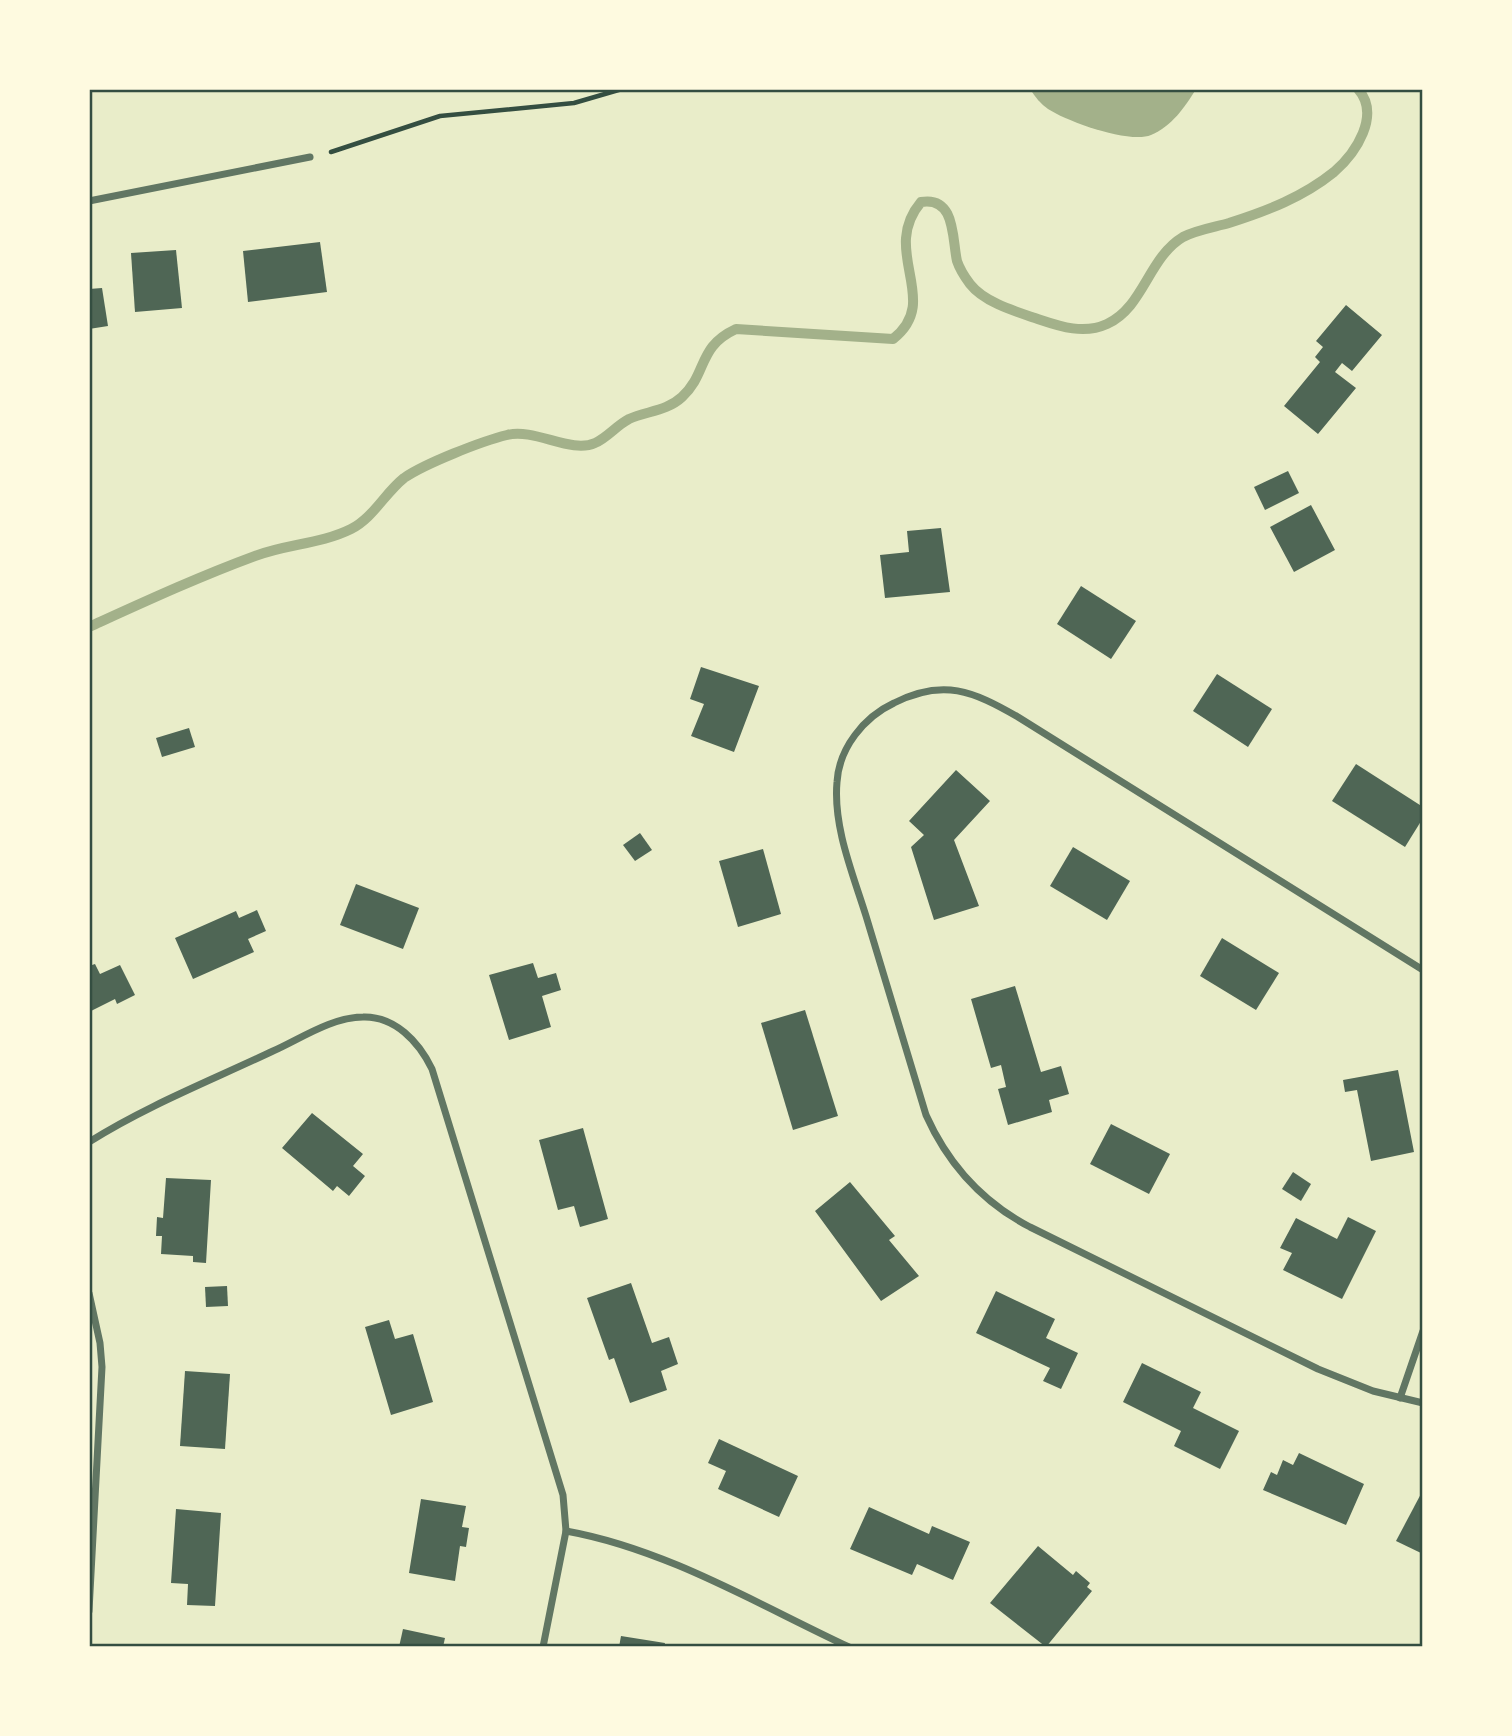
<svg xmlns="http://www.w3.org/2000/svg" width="1512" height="1736" font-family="'Fira Sans',sans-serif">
<rect width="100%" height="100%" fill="#e9edc9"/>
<path fill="#a3b18a" d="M1030 89H1196C1185 107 1172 126 1151 135 1130 144 1068 122 1048 109 1041 104 1035 97 1030 89Z"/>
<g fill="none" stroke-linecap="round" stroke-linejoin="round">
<path stroke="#a3b18a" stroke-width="10" d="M89 627C144 602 198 577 255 556 286 544 321 544 351 529 373 518 385 493 404 478 424 464 482 441 507 435 535 428 571 454 595 443 607 438 617 425 629 419 647 411 667 411 682 397 708 373 697 347 736 329L893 339C943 300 879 252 921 202 956 196 952 239 957 261 960 270 964 276 970 284 984 302 1014 311 1035 318 1059 326 1083 335 1107 324 1144 307 1148 258 1183 237 1196 230 1215 227 1229 223 1267 211 1303 197 1334 172 1356 153 1381 115 1358 89"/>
</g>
<g fill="#4f6655">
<path d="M320 242 327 292 248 302 243 251Z"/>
<path d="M176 250 182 308 135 312 131 253Z"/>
<path d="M102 288 108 326 89 329V289Z"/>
<path d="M1346 305 1382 335 1352 371 1342 363 1335 372 1356 388 1318 434 1284 406 1320 362 1315 357 1323 347 1316 341Z"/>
<path d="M1288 471 1299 493 1265 510 1254 487Z"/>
<path d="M1311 505 1335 550 1294 572 1270 527Z"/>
<path d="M941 528 950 592 885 598 880 555 909 552 907 531Z"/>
<path d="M1081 586 1136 621 1111 659 1057 624Z"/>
<path d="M701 667 759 686 734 752 691 736 704 704 690 699Z"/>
<path d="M1217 674 1272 709 1248 747 1193 711Z"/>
<path d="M189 728 195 747 162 757 156 738Z"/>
<path d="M1356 764 1423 807V818L1405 847 1332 801Z"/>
<path d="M956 770 990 801 954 840 979 906 934 920 911 847 924 835 909 821Z"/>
<path d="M640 833 652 850 635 861 623 845Z"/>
<path d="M1073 847 1130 881 1107 920 1050 886Z"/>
<path d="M763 849 781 914 738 927 719 861Z"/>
<path d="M356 884 419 908 403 949 340 925Z"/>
<path d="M257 910 266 931 248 939 254 952 193 979 175 938 236 911 239 918Z"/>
<path d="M1222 938 1279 973 1256 1010 1200 976Z"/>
<path d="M533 963 538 978 556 973 561 990 542 996 551 1027 509 1040 489 975Z"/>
<path d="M95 964 100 974 120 965 135 995 117 1004 115 999 89 1012V966Z"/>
<path d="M1015 986 1041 1072 1061 1066 1069 1094 1049 1100 1052 1112 1008 1125 998 1089 1006 1087 1001 1065 991 1068 971 999Z"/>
<path d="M805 1010 838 1116 793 1130 761 1023Z"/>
<path d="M1398 1070 1414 1152 1371 1161 1357 1090 1345 1092 1343 1080Z"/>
<path d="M312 1113 363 1154 353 1166 365 1176 349 1196 337 1186 333 1191 282 1148Z"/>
<path d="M1111 1124 1170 1154 1149 1194 1090 1164Z"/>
<path d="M583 1128 608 1219 580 1227 574 1206 558 1210 539 1140Z"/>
<path d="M1293 1172 1311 1184 1301 1201 1282 1189Z"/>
<path d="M166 1178 211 1180 206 1263 193 1262V1256L161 1254 162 1236H156L157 1217 163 1218Z"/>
<path d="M850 1182 895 1236 889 1240 919 1276 881 1301 815 1211Z"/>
<path d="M1348 1217 1376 1231 1342 1299 1283 1270 1292 1253 1280 1248 1296 1218 1337 1239Z"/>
<path d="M631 1283 652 1343 669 1337 678 1364 661 1371 667 1390 630 1403 614 1358 609 1360 587 1298Z"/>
<path d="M227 1286 228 1306 206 1307 205 1287Z"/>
<path d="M996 1291 1055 1319 1046 1338 1078 1353 1061 1389 1043 1381 1050 1368 976 1333Z"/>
<path d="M389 1320 395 1339 413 1334 433 1402 391 1415 365 1327Z"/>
<path d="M1142 1363 1201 1392 1193 1408 1239 1431 1220 1469 1174 1446 1181 1431 1123 1402Z"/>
<path d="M185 1371 230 1374 225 1449 180 1446Z"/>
<path d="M719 1439 798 1476 779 1517 718 1489 726 1471 708 1463Z"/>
<path d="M1299 1453 1364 1484 1346 1525 1263 1490 1271 1472 1277 1475 1283 1460 1293 1465Z"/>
<path d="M1423 1490V1554L1396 1541Z"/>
<path d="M421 1499 466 1506 462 1527 469 1528 466 1547 460 1546 455 1581 409 1573Z"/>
<path d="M869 1507 929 1534 932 1526 970 1542 953 1580 917 1564 912 1575 850 1549Z"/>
<path d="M176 1509 221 1513 215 1606 187 1605 188 1584 171 1583Z"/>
<path d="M1038 1546 1073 1575 1076 1571 1090 1583 1087 1587 1092 1591 1046 1647 990 1603Z"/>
<path d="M403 1629 445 1638 443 1647H399Z"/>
<path d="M621 1636 665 1643 664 1647H619Z"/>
</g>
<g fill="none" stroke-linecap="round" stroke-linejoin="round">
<path stroke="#344e41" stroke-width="4.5" d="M331 152 440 116 574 103 622 89"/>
<g stroke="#617663" stroke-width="7">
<path d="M89 201 310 157"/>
<path d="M1423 970 1018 717C973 691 943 678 894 703 864 717 839 748 837 782 833 827 853 874 866 916 886 982 906 1048 926 1115 948 1164 982 1202 1030 1227L1318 1369 1373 1391 1423 1403"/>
<path d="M89 1142C146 1106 212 1080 273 1051 300 1039 332 1017 363 1017 395 1016 419 1042 432 1069L563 1495 566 1531 543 1647"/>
<path d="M89 1293 100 1343 102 1367 89 1611"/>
<path d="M1400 1398 1423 1331"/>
<path d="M566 1531C666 1549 757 1604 849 1647"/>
</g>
</g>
<rect width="1512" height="1736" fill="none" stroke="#fefae0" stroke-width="182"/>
<rect x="91" y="91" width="1330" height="1554" fill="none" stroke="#344e41" stroke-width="2.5"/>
</svg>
